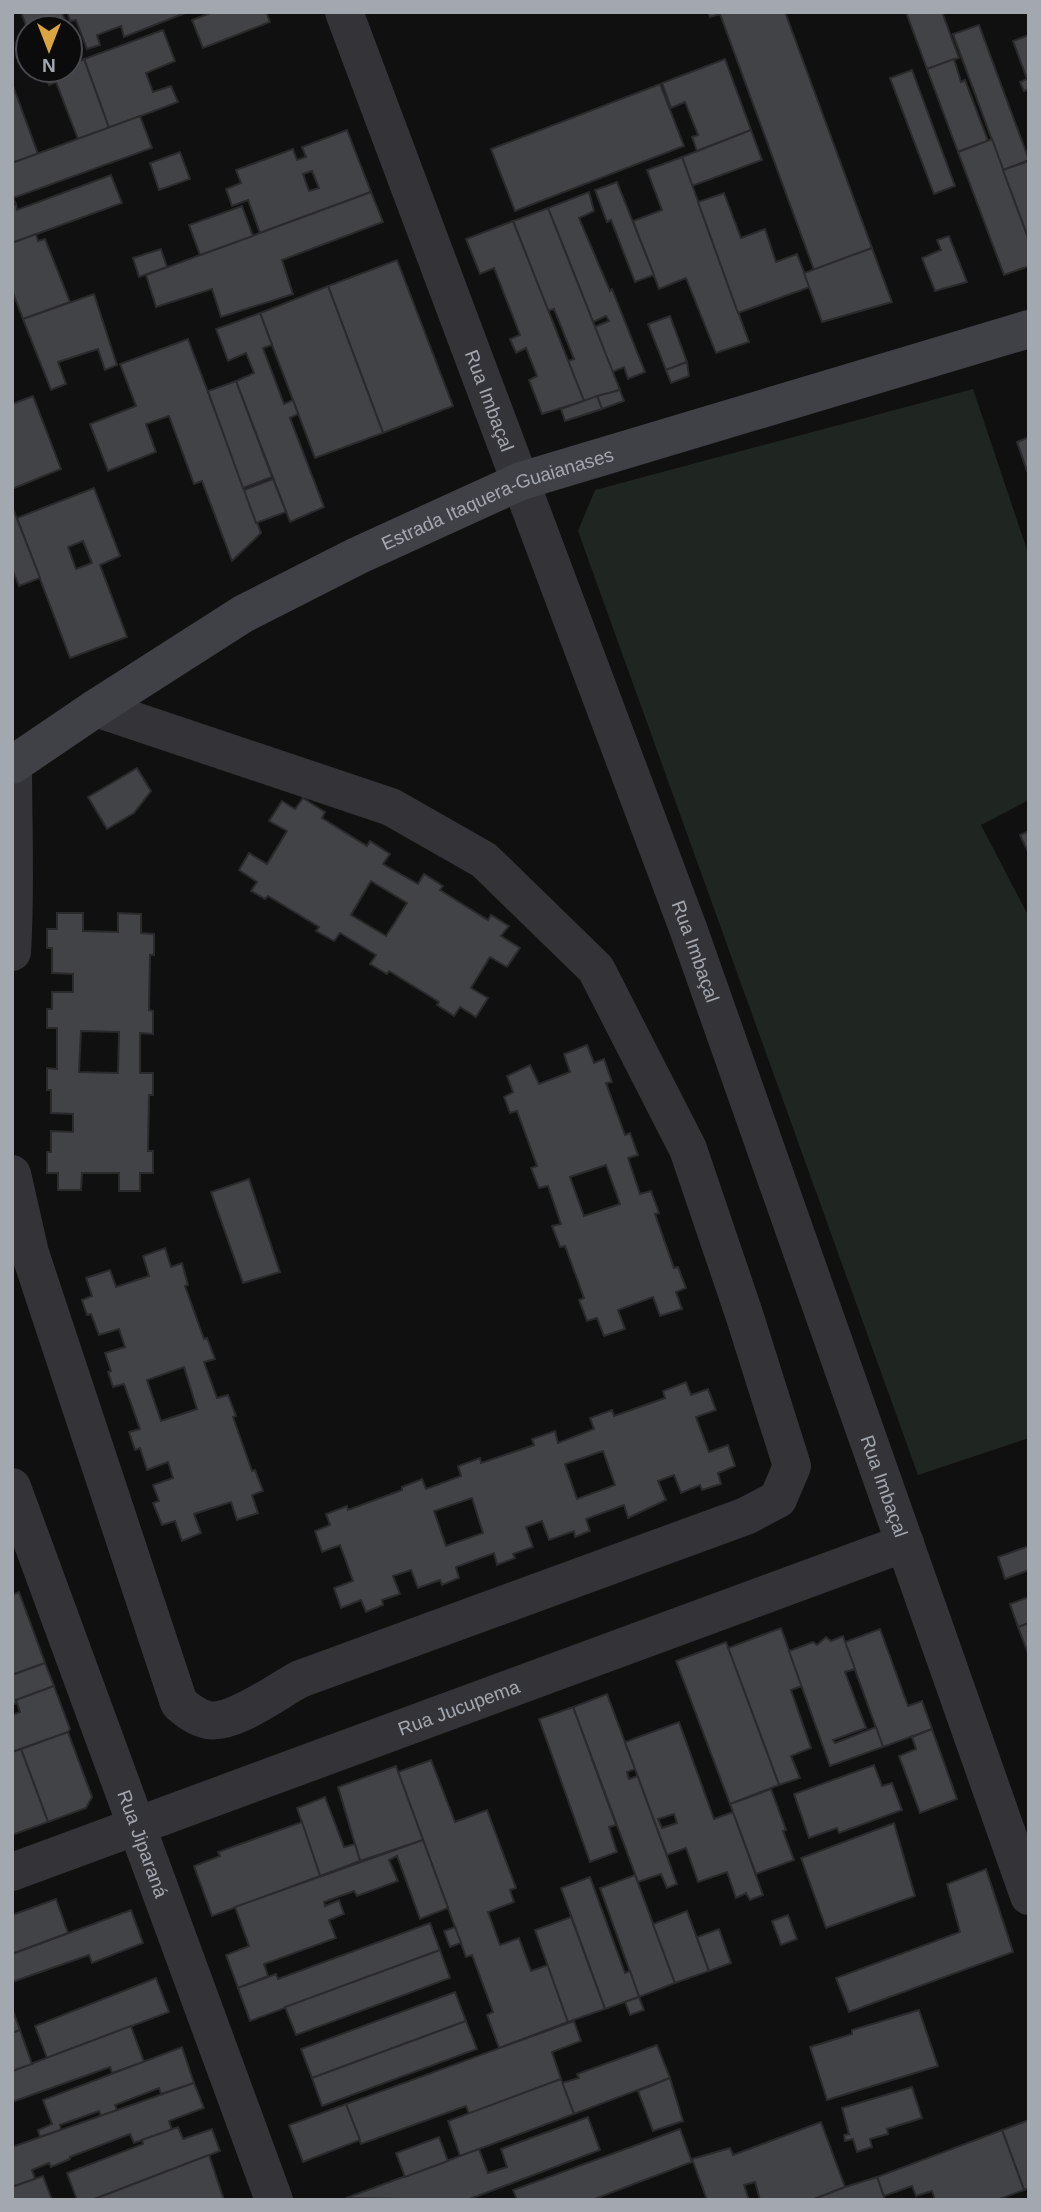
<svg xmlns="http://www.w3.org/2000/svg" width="1041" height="2212" font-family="Helvetica,sans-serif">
<rect width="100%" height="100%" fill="#101011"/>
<path fill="#1f2520" d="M973 389 1029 556V800L981 825 1029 917V1438L918 1475 578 531 595 490Z"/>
<g fill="#424346" stroke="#2a2a2d" stroke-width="2" fill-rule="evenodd">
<path d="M21 12H62L68 28H28V31Z"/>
<path d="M67 12H188L124 37 121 26 97 35 100 45 87 49 76 20 70 21Z"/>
<path d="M213 12H266L270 22 203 48 192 20Z"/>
<path d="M708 12H785L872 248 814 270 720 14 710 17Z"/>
<path d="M906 12H942L959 58 927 69Z"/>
<path d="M979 25 1029 160 1003 170 953 34Z"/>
<path d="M163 30 175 61 146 73 153 92 171 86 178 102 109 128 84 59Z"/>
<path d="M70 34 80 61 84 59 109 128 78 139 56 82 49 85 43 70H70Z"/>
<path d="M1029 35V89L1024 91 1020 82 1027 79 1013 41Z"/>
<path d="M725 59 751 130 697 151 692 137 698 135 685 102 671 108 662 83Z"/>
<path d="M954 59 961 82 965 80 988 141 958 152 927 69Z"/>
<path d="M912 70 955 186 934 194 890 78Z"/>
<path d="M12 83 38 154 12 163Z"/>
<path d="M660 84 684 146 515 211 491 149Z"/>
<path d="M140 116 152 148 13 198 16 204 12 205V163Z"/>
<path d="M347 130 371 192 260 233 248 200 232 206 226 189 241 183 236 170 293 149 297 160 306 157 302 147ZM312 171 319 188 309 191 303 174Z"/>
<path d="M751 130 762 160 692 186 682 157Z"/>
<path d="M992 139 1029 240V266L1004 275 958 152Z"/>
<path d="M180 152 190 179 159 190 150 163Z"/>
<path d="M682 157 749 342 716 353 686 278 659 289 633 221 662 210 647 170Z"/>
<path d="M1029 161V240L1003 170Z"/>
<path d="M111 175 122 203 12 243V205L16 204 17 210Z"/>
<path d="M617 182 654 275 635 282 611 220 607 222 595 190Z"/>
<path d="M371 192 383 222 282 260 293 294 221 317 212 289 156 307 146 275Z"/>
<path d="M589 192 594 211 579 218 610 291 612 289 645 372 628 379 624 367 612 372 594 327 609 321 606 316 593 322 548 208Z"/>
<path d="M724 193 741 238 765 229 776 262 797 254 810 287 738 313 698 202Z"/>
<path d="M242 206 253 236 200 255 189 225Z"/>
<path d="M548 208 620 390 584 401 568 361 574 359 554 309 548 311 513 221Z"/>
<path d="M513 221 584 401 542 414 529 380 537 376 526 348 516 353 510 339 520 335 494 268 480 274 466 239Z"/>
<path d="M36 234 38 241 45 239 70 302 23 319 12 290V243Z"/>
<path d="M949 236 967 282 935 291 922 258 941 250 937 240Z"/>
<path d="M872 248 892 302 822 322 804 273Z"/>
<path d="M161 249 167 267 139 277 133 258Z"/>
<path d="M397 260 453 406 383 433 328 286Z"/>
<path d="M328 286 383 433 315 458 260 313Z"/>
<path d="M94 294 117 365 105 370 98 349 58 362 66 384 51 390 23 319Z"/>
<path d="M260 313 272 345 263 348 284 404 293 400 298 414 290 418 324 507 290 522 236 381 254 373 246 353 228 361 216 329Z"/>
<path d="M670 316 687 362 666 370 648 324Z"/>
<path d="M188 339 261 533 232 561 202 481 194 484 169 416 146 424 156 452 108 471 90 424 136 406 120 364Z"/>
<path d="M687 362 689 376 671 383 666 370Z"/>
<path d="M236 381 272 477 243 488 208 391Z"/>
<path d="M620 390 624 401 602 409 597 396Z"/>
<path d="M33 396 61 469 12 489V404Z"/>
<path d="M597 396 602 409 565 421 561 409Z"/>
<path d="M1029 437V470L1027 471 1017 442Z"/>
<path d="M273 479 286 512 256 523 244 490Z"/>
<path d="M94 488 120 556 100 565 127 637 70 658 17 518ZM83 541 92 563 76 569 68 547Z"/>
<path d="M12 506 40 578 19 586 12 569Z"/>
<path d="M137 768 151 791 134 813 107 829 88 797Z"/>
<path d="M303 798 325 812 322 818 367 846 370 841 390 854 383 864 418 884 424 874 443 886 440 890 488 920 491 915 509 926 501 936 520 948 507 967 490 957 471 988 488 998 476 1017 460 1007 454 1016 437 1005 439 1002 389 971 387 974 370 964 376 955 340 933 334 941 316 931 319 927 268 896 265 899 251 891 257 882 239 870 249 853 267 864 287 831 269 821 282 801 295 809ZM371 881 407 903 386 936 351 915Z"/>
<path d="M1029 831V854L1020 835Z"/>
<path d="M57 913H83V931L118 932V913L141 914V933L154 934V955H150L149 1010 153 1011V1034L140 1033V1073H153V1095H149L148 1151H153V1173H140V1191H119V1173H82L81 1190H58V1173H47V1152H51V1131L73 1132V1114L51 1113V1090H47V1068L57 1069V1028H47V1009H52V992H73V974L52 973V948H47V929H57ZM81 1031 119 1032 118 1073 79 1072Z"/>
<path d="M587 1045 594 1063 604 1059 612 1082 606 1083 625 1135 630 1133 638 1155 628 1158 640 1194 651 1191 659 1213 655 1214 674 1268 678 1267 686 1288 676 1292 682 1309 660 1316 653 1297 618 1310 625 1329 604 1336 597 1318 587 1321 579 1300 584 1298 565 1246 560 1247 552 1226 561 1224 548 1186 539 1188 531 1168 537 1166 517 1111 510 1113 504 1097 513 1092 507 1076 530 1065 539 1084 570 1072 564 1054ZM606 1165 620 1204 584 1216 570 1177Z"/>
<path d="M249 1179 280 1272 243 1283 211 1192Z"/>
<path d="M165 1248 171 1267 182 1263 188 1285 185 1286 204 1339 207 1338 215 1359 204 1362 217 1398 228 1395 236 1416 233 1417 252 1471 255 1470 263 1491 252 1495 258 1513 237 1520 231 1502 194 1514 201 1533 182 1541 175 1521 162 1525 153 1503 159 1501 153 1485 173 1478 168 1462 147 1470 140 1448 135 1450 129 1432 140 1429 124 1384 113 1387 108 1372 111 1371 105 1353 125 1347 119 1329 99 1335 91 1314 87 1315 82 1300 92 1296 86 1278 110 1270 116 1287 149 1276 143 1256ZM184 1367 197 1409 161 1421 147 1380Z"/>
<path d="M686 1382 691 1395 708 1389 716 1410 696 1417 709 1452 728 1445 735 1466 718 1473 721 1484 702 1490 700 1485 681 1493 674 1475 658 1481 666 1500 628 1518 624 1505 586 1519 590 1531 575 1537 574 1531 549 1540 542 1521 526 1527 533 1547 513 1554 515 1558 497 1565 494 1553 456 1567 459 1578 442 1585 440 1580 418 1588 411 1570 393 1576 400 1594 382 1600 383 1605 366 1612 361 1600 341 1608 334 1588 353 1581 340 1545 322 1552 315 1531 330 1525 326 1514 347 1506 348 1510 402 1490V1487L422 1479 426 1489 461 1476 458 1466 480 1458 481 1463 534 1445 532 1439 555 1431 558 1443 594 1429 590 1418 612 1410 614 1416 665 1398 663 1391ZM603 1451 615 1485 577 1499 565 1464ZM472 1498 483 1533 446 1546 434 1511Z"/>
<path d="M1029 1546V1570L1005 1579 998 1557Z"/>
<path d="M19 1592 45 1663 12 1675V1595Z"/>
<path d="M1029 1597V1623L1018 1627 1010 1604Z"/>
<path d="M1029 1623V1656L1018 1627Z"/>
<path d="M781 1628 802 1686 791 1690 811 1748 791 1756 800 1778 779 1785 728 1648Z"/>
<path d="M880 1629 908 1706 922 1701 932 1729 883 1747 845 1642Z"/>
<path d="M843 1636 855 1669 845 1672 866 1728 833 1740 835 1743 876 1727 883 1747 830 1766 789 1651 813 1642 817 1645 826 1637 831 1641Z"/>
<path d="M726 1642 779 1785 730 1804 676 1661Z"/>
<path d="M45 1663 54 1686 16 1700 17 1703 12 1705V1675Z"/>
<path d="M54 1686 70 1729 68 1732 12 1752V1715L20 1712 16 1700Z"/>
<path d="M607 1694 635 1769 627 1772 629 1779 638 1776 677 1884 667 1888 661 1874 638 1882 573 1707Z"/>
<path d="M573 1707 616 1825 609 1827 617 1852 590 1862 539 1719Z"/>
<path d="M679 1722 714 1819 733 1812 763 1895 750 1900 746 1893 736 1898 727 1872 698 1882 686 1848 667 1855 625 1742ZM674 1814 677 1823 662 1828 658 1819Z"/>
<path d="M932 1729 957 1799 920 1813 899 1756 916 1749 912 1737Z"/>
<path d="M68 1732 92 1797 86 1808 48 1822 21 1749Z"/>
<path d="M21 1749 48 1822 12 1835V1752Z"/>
<path d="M431 1760 455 1822 487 1810 516 1888 510 1890 514 1902 488 1912 500 1945 519 1938 531 1971 548 1965 568 2022 499 2048 487 2015 493 2012 472 1955 466 1957 398 1772Z"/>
<path d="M874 1765 882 1786 892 1783 902 1810 839 1833 837 1828 809 1838 794 1794Z"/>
<path d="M396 1766 423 1840 360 1861 338 1787Z"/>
<path d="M771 1789 786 1830 783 1831 794 1860 756 1874 730 1804Z"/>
<path d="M325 1797 344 1847 355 1844 360 1861 320 1876 297 1808Z"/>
<path d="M302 1822 320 1876 212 1916 194 1866 220 1856 218 1852Z"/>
<path d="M894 1823 915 1896 826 1928 801 1858Z"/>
<path d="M423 1840 448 1908 420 1919 397 1856 389 1860 398 1881 357 1896 354 1891 324 1902 325 1906 339 1900 344 1914 329 1920 336 1938 264 1964 268 1976 238 1988 226 1955 249 1946 235 1907Z"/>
<path d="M986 1869 1013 1952 849 2012 836 1978 960 1932 947 1884Z"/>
<path d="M635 1875 675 1983 639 1997 600 1888Z"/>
<path d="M590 1877 625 1973 630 1971 639 1997 605 2009 561 1888Z"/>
<path d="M56 1899 68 1933 12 1954V1915Z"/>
<path d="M131 1910 143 1943 92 1963 89 1955 12 1982V1954Z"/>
<path d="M687 1911 709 1971 675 1983 653 1924Z"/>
<path d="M788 1915 797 1939 781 1945 772 1921Z"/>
<path d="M571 1917 605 2009 568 2022 535 1930Z"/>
<path d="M430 1923 440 1950 250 2021 238 1988 276 1974 278 1979Z"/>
<path d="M455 1927 461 1943 450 1947 444 1931Z"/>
<path d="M719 1929 731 1963 709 1971 697 1937Z"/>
<path d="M440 1950 450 1978 296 2035 285 2007Z"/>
<path d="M156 1978 169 2012 47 2058 35 2026Z"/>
<path d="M455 1992 466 2021 312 2078 301 2049Z"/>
<path d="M639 1997 644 2010 630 2015 625 2002Z"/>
<path d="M12 2008 20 2030 12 2033Z"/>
<path d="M919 2010 938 2066 827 2100 810 2047 852 2034V2030Z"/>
<path d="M466 2021 477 2049 322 2106 312 2078Z"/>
<path d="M574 2021 581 2041 552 2052 561 2079 469 2114 466 2106 361 2144 346 2104Z"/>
<path d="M131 2026 144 2062 112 2073 110 2067 12 2102V2071Z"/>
<path d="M20 2030 32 2064 12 2071V2033Z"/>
<path d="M657 2045 670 2078 574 2114 562 2083 579 2078 577 2074Z"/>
<path d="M182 2047 194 2083 161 2094 159 2088 115 2105 117 2110 101 2116 99 2111 60 2125 61 2130 40 2137 38 2130 52 2124 43 2100Z"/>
<path d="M670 2078 683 2121 653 2131 638 2091Z"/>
<path d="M561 2079 574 2114 460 2156 448 2121Z"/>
<path d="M194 2083 204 2108 169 2121 172 2130 134 2143 130 2134 70 2157V2159L51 2167 49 2163 32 2170 35 2179 12 2187V2147Z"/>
<path d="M912 2087 922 2118 887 2129 888 2134 870 2139 872 2147 857 2152 853 2139 845 2141 844 2135 849 2134 842 2108Z"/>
<path d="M346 2104 360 2140 303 2162 289 2125Z"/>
<path d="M588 2117 600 2150 467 2200 346 2198 479 2149 488 2173 507 2167 501 2149Z"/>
<path d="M1029 2120V2188L1024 2190 1002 2130Z"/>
<path d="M821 2122 845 2187 812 2200H760L755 2182 744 2185 749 2200H707L692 2159 730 2148 733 2155Z"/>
<path d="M178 2127 183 2139 212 2129 220 2151 92 2200H77L67 2173 143 2144 142 2140Z"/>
<path d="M680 2129 692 2162 592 2200H517L513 2190Z"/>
<path d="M1002 2130 1024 2190 997 2200H935L932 2191 916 2196 912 2186 884 2196 877 2177Z"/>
<path d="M439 2137 448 2161 405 2177 396 2153Z"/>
<path d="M209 2155 224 2200H92Z"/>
<path d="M43 2176 52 2200H12V2187Z"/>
<path d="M877 2177 885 2200H812L845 2187Z"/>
</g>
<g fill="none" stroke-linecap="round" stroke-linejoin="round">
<g stroke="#343438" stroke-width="38">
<path id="s1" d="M344 12 689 931 1029 1896"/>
<path d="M12 952C16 890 13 827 13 765"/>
<path d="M12 1174 30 1253 179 1703C188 1711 197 1718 208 1720 233 1725 277 1691 300 1679L746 1516 778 1499 792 1466 744 1314 688 1149 596 969 484 860 391 807 96 708"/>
<path id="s2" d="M12 1487 274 2200"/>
<path id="s3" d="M12 1872 905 1543"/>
</g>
<path stroke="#404146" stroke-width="38" id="s4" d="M12 765 96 708 243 614 357 556 521 481 1029 329"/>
</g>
<g text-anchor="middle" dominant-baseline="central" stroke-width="6" stroke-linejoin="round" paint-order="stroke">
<g font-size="19" fill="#a3a7b0" stroke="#0b0b0c">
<text stroke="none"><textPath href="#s1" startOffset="415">Rua Imbaçal</textPath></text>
<text stroke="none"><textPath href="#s4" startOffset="556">Estrada Itaquera-Guaianases</textPath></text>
<text stroke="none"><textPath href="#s1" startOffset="1003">Rua Imbaçal</textPath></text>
<text stroke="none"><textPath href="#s1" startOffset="1570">Rua Imbaçal</textPath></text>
<text stroke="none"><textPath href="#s3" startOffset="476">Rua Jucupema</textPath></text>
<text stroke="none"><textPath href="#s2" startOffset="380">Rua Jiparaná</textPath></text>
</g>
</g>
<rect width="1041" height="2212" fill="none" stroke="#a3a7b0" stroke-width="28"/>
<g transform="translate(49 49) rotate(180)"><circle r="33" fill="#0b0b0c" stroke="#48494e" stroke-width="2"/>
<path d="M0-5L12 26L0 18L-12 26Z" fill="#daa540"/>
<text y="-10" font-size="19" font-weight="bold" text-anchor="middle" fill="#a3a7b0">N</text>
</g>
</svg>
